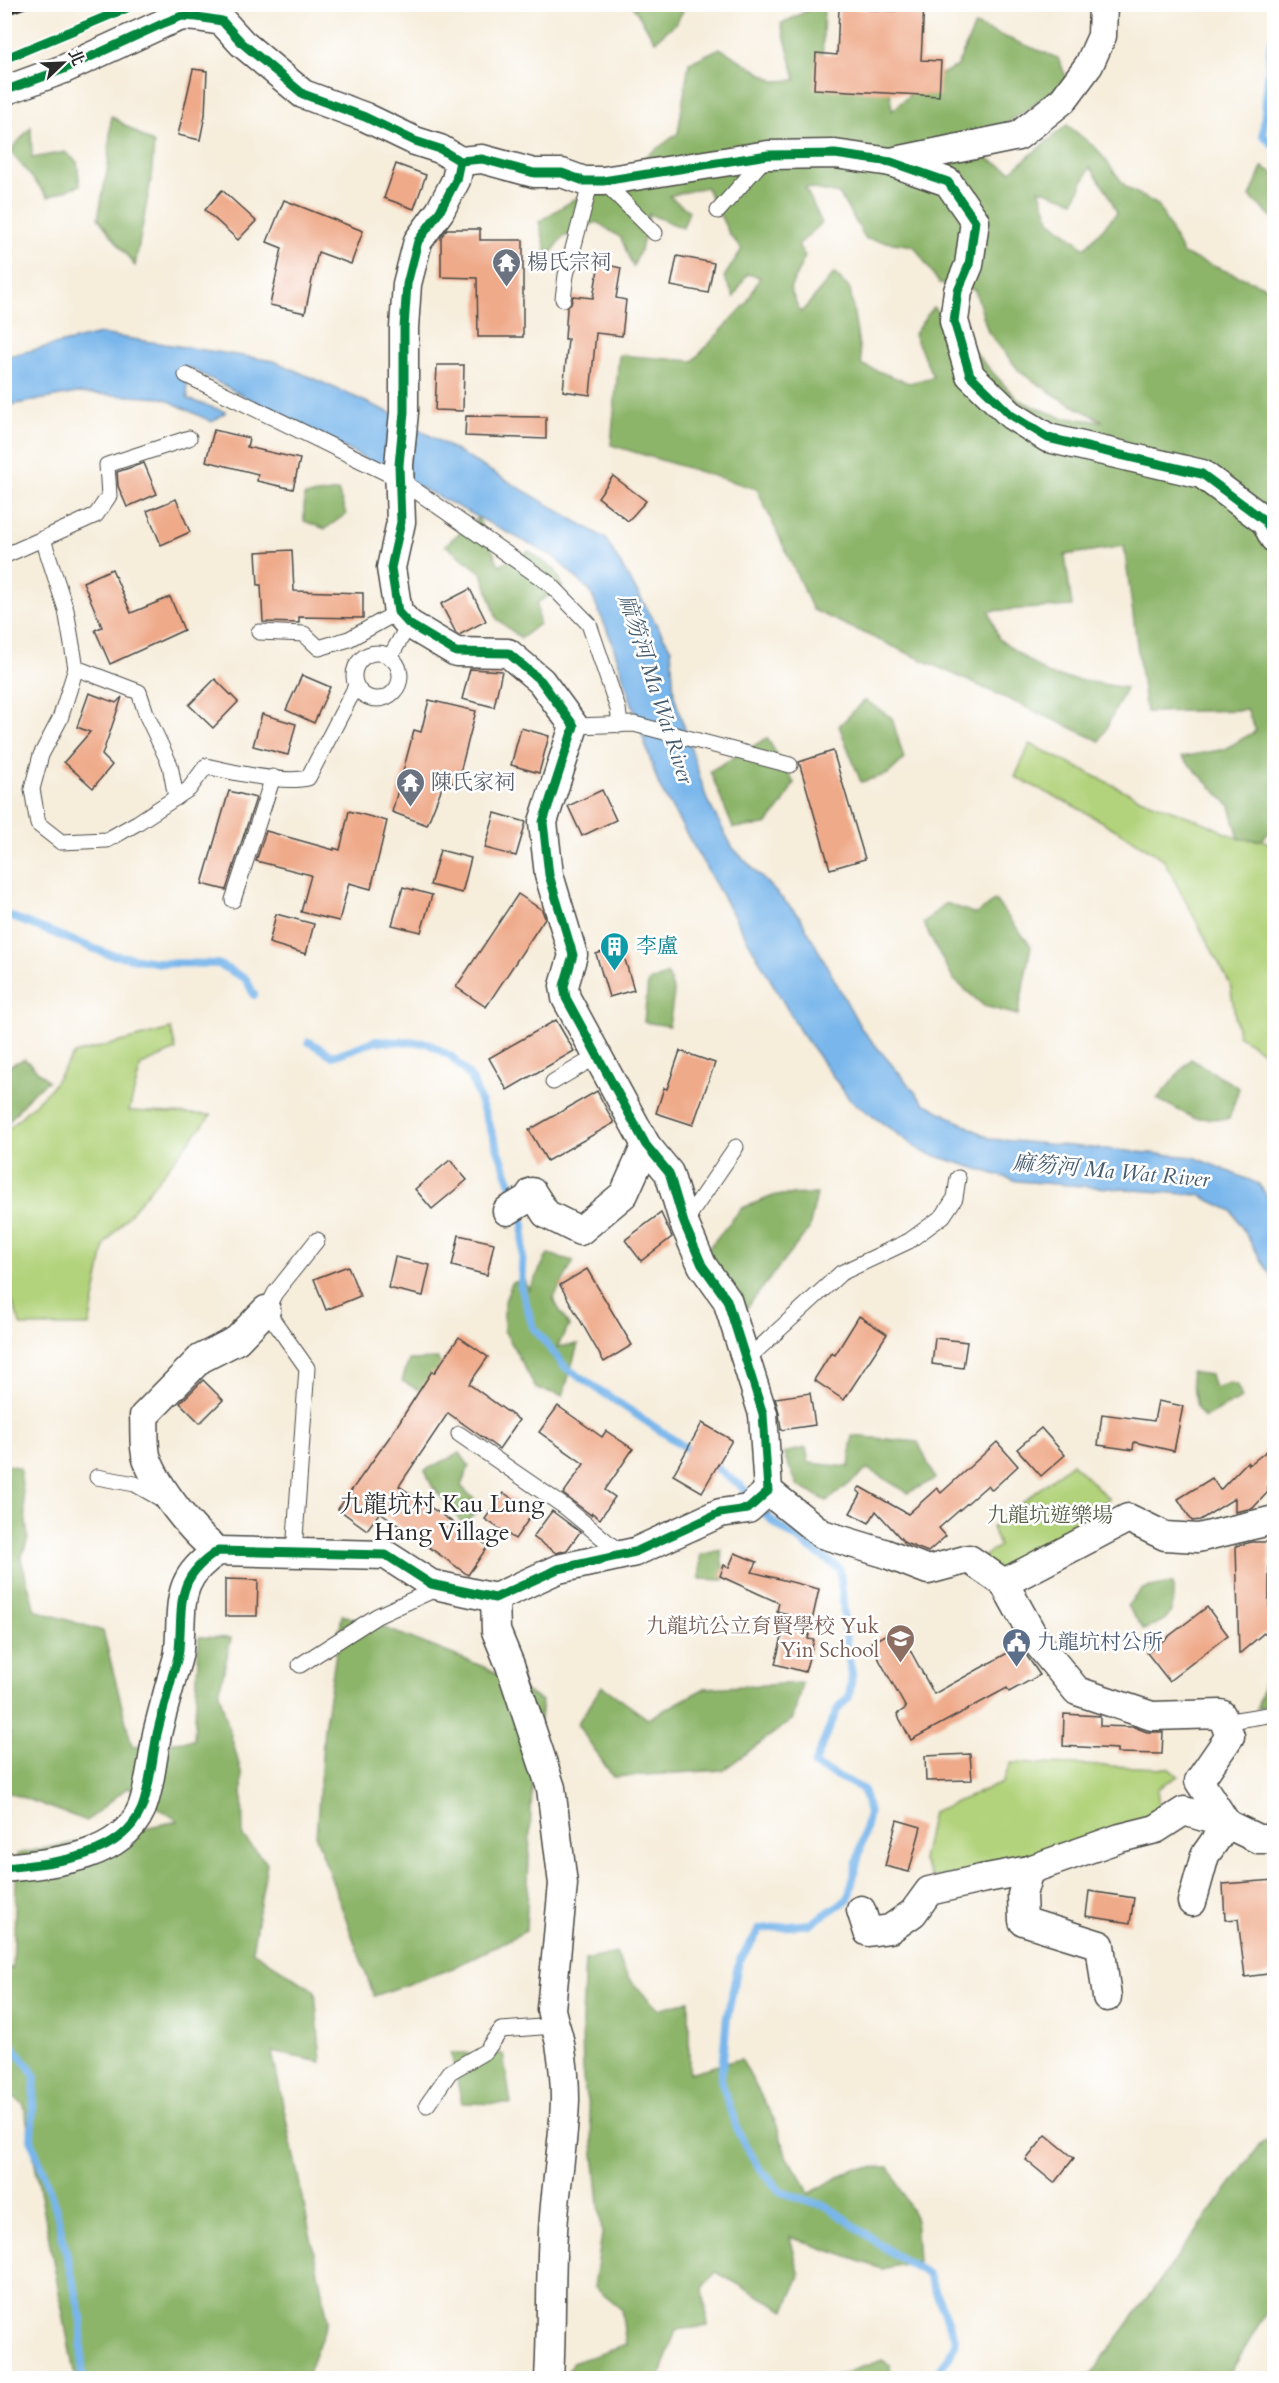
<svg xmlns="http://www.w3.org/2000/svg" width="1279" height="2383" font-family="Cardo,'Noto Serif TC',serif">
<rect width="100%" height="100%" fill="#fff"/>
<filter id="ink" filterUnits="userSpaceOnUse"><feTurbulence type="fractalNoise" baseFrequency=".0167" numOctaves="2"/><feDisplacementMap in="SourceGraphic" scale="12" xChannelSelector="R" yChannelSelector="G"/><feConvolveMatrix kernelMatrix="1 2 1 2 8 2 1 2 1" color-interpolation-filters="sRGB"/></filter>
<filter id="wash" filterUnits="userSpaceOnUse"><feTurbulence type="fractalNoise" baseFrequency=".008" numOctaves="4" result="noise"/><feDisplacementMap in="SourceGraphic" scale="24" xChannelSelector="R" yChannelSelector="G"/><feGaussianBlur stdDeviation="1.35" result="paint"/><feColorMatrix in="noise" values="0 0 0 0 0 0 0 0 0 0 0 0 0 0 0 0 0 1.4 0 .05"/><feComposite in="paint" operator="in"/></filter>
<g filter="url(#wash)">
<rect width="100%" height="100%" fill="#f6eddb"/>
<g fill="#b2d37b" stroke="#6e7f53" stroke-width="1.5">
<path d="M1030 744 1137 797 1203 822 1239 839 1262 840 1274 845V1059L1238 1035 1230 984 1163 859 1132 839 1072 805 1015 777Z"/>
<path d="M171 1029 176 1050 141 1065 129 1111 211 1115 105 1244 89 1326H21L5 1282V1132L50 1089 74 1054Z"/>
<path d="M1072 1463 1109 1499 1057 1543 992 1572 982 1558 999 1546 992 1527Z"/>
<path d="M1011 1763 1168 1768 1178 1776 1157 1789 1160 1819 1035 1862 933 1878 922 1860 932 1812 1002 1783Z"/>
</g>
<g fill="#8db56b" stroke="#5c704b" stroke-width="1.5" fill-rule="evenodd">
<path d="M632 5H686L677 22 655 41Z"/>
<path d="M818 5H824L822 68 888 65 892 111 920 85 957 66 975 25 1058 58 1068 81 999 129 947 137 1011 171 1067 125 1097 149 1126 187 1158 205 1183 254 1274 290V827L1262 840 1239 839 1230 806 1182 757 1225 749 1256 731 1247 710 1146 712 1124 546 1065 555 1072 606 989 611 999 639 1049 675 1126 688 1100 741 813 610 757 489 611 445 619 355 693 361 746 304 760 277 747 274 734 297 724 277 742 249 730 235 706 187 669 196 689 211 683 228 649 214 642 246 633 267 621 238 597 222 563 237 548 257 539 222C585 190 634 168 678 133L689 63 720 48 774 81 796 80 781 24ZM1090 167 1107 191 1117 213 1085 248 1050 220 1039 189 1074 201ZM805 187 839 194 866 239 914 246 939 283 975 290 988 332 1020 372 1064 401 1103 421 1063 418 1018 400 933 307 914 334 933 377 909 383 862 365 850 289 834 273 801 313 790 289 805 256 798 245 822 223Z"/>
<path d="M111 116 154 144 151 180 135 266 98 218 108 166Z"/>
<path d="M31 127 32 158 65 152 77 162 80 185 48 197 10 151Z"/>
<path d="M1262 167 1274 173V219L1250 197Z"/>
<path d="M338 491 346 514 325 529 304 521V496Z"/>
<path d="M478 518 499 565 529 551 555 570 563 586 537 603 539 624 521 638 497 619 482 573 445 545Z"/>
<path d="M865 700 892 718 904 759 888 774 861 782 839 726Z"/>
<path d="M767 738 794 783 782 805 766 825 733 828 710 771Z"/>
<path d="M995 900 1031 946 1018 1015 984 1006 953 979 923 923 946 903 976 914Z"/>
<path d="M668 974 674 993 669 1026 644 1022 648 982Z"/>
<path d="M25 1059 48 1081 32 1093 5 1126V1067Z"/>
<path d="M1191 1059 1239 1088 1229 1119 1194 1118 1157 1099Z"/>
<path d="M817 1194 809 1229 745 1310 706 1251 742 1208 776 1195Z"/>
<path d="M548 1254 574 1261 553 1299 569 1326 557 1347 578 1344 563 1396 536 1388 504 1330V1304L512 1283 525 1280 529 1290Z"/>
<path d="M438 1359 443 1371 430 1396 402 1381 409 1360Z"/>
<path d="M1190 1372 1210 1375 1214 1388 1230 1383 1237 1385 1242 1398 1204 1418 1197 1408Z"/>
<path d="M852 1436 918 1442 935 1479 908 1493 868 1469 827 1501 798 1486 783 1453 806 1448 809 1463 849 1467Z"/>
<path d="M460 1453 469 1466 461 1486 478 1503 479 1511 463 1524 432 1486 425 1470Z"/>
<path d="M4 1464 20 1468 28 1539 21 1559 35 1610 103 1631 132 1746 194 1740 199 1637 231 1638 219 1693 242 1775 243 1837 267 1863 252 1951 315 1991 321 2062 272 2052 328 2320 306 2378H75L24 2105 5 2090V1965L13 1969 17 1854 178 1821 128 1787 87 1821 5 1791V1766L11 1734 4 1730Z"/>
<path d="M721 1550 724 1580 700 1579V1555Z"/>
<path d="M1165 1584H1173C1173 1615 1174 1617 1144 1630L1127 1606 1142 1589Z"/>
<path d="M342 1615 380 1626 484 1667 542 1701 532 1786 526 1931 453 1968 374 1996 316 1837 324 1728Z"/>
<path d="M1265 1678 1274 1679V1705L1257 1708Z"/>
<path d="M802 1683 793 1719 723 1770 613 1777 577 1724 602 1686 648 1719 705 1688Z"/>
<path d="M616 1953 628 1978 658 2009 689 2001V2073L741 2059 776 2123 787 2158 802 2178 809 2194 854 2168 889 2167 915 2217 918 2261 882 2269 790 2237 800 2276 785 2310 716 2272 703 2288 708 2326 676 2330 659 2378H565L572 2363 626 2345 621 2309 594 2287 602 2234 591 2123 583 2079 582 2021 585 1960Z"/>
<path d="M451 2053 503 2054 511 2104 462 2103Z"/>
<path d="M1274 2135V2300L1227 2378H1088L1262 2142Z"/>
<path d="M882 2360 890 2365 891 2378H830Z"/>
</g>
<path fill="#78b6eb" stroke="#52708b" stroke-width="1.5" d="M100 334 274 361 393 414 605 538 671 649 674 695 707 800 733 848 800 917 861 1028 924 1103 991 1139 1194 1157 1259 1184 1274 1206V1281L1232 1211 1199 1195 1017 1181 923 1152 850 1100 800 1031 659 786 611 639 590 591 553 556 188 367 186 375 188 399 226 412 212 422 163 398 77 393 5 406 4 357Z"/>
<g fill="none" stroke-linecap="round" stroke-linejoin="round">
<g stroke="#78b6eb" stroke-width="8">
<path d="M1271 43 1263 135 1274 146"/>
<path d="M4 914 108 954 161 963 218 964 246 979 254 995"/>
<path d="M309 1042 333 1056 375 1041 427 1043 452 1057 472 1079 515 1195 524 1225 521 1287 533 1327 565 1367 695 1454"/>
<path d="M709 1463 739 1484 773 1522 840 1569 847 1651 852 1674 849 1697 837 1710 814 1765 863 1789 869 1813 848 1899 810 1924 760 1929 739 1961 727 2017 721 2080 738 2132 759 2168 781 2192 828 2207 895 2255 928 2274 956 2340 949 2357 933 2378"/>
<path d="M4 2036 29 2067 35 2077 31 2139 56 2209 81 2316 82 2378"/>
</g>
</g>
<g id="blocks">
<g fill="#efaa8a">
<path d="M895 4H924L921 60 941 61 939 96 814 89 816 53 837 55 839 8 895 11Z"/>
<path d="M193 69 207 71 205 115 200 140 178 135Z"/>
<path d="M396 164 426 175 414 209 384 198Z"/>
<path d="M222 190 256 221 238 240 205 210Z"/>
<path d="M284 200 363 231 351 264 318 252 305 313 270 305 282 248 267 242Z"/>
<path d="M447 229H480V240H523V337H478L477 278 441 277V237Z"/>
<path d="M677 256 714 263 708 293 671 286Z"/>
<path d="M599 263 621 268 616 298 626 300 622 336 596 333 590 395 563 391 568 339H565L567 308 571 304 573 296 593 298Z"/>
<path d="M437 365H464L463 411 435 410Z"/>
<path d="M466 416 546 417V439L465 436Z"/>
<path d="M214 430 249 438 247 447 300 459 293 489 257 481 258 474 206 461Z"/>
<path d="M144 463 157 494 127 507 118 486 117 472Z"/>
<path d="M613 476 646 501 628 521 598 497Z"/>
<path d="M176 499 190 532 161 545 147 511Z"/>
<path d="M292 550 294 591 363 593V618L299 617V623L263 622 261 585H258L256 552Z"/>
<path d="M112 569 131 613 170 597 184 630 110 664 95 630 102 627 83 582Z"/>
<path d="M470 589 486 621 459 635 456 633 441 604Z"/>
<path d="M470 669 502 671 494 707 462 699Z"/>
<path d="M302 675 330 687 314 723 286 710Z"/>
<path d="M215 679 238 702 213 728 189 705Z"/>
<path d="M89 693 116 703 122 697 102 755 112 765 93 788 64 762 90 732 77 727Z"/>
<path d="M429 700 476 711 457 784 445 780 427 825 392 812 414 730 421 732Z"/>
<path d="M262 714 296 724 288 755 253 746Z"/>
<path d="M521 728 549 736 539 773 511 765Z"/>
<path d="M833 751 865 859 830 869 799 762Z"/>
<path d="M602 790 616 820 582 836 568 806Z"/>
<path d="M229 791 256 798 226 890 202 884Z"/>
<path d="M349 811 387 821 371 889 349 883 339 921 301 912 311 875 256 861 266 831 334 850V848L340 850Z"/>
<path d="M495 813 526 822 516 856 485 848Z"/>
<path d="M440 850 471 858 462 893 430 885Z"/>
<path d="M403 887 432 895 421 932 392 925Z"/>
<path d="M518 894 542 910 545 918 486 1007 456 987Z"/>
<path d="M276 914 314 924 306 954 269 943Z"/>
<path d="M621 946 634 990 609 997 596 954Z"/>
<path d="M556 1020 574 1051 507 1090 489 1058Z"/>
<path d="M680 1051 715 1063 693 1125 656 1113 664 1088 667 1089Z"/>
<path d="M597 1091 614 1123 547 1161 529 1130Z"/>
<path d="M450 1160 467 1180 432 1209 415 1189Z"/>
<path d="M661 1213 672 1237 641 1261 625 1240Z"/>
<path d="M459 1235 494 1243 487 1275 452 1266Z"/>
<path d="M395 1257 430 1265 423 1296 388 1288Z"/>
<path d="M348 1266 360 1296 326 1310 314 1279Z"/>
<path d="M587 1269 632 1345 604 1362 560 1285Z"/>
<path d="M859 1316 887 1334 844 1400 814 1380 831 1353 835 1355Z"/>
<path d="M459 1337 488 1357 469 1384 519 1420 499 1449 448 1413 399 1486 488 1546 468 1575 380 1512 367 1530 338 1509 391 1435 432 1371 434 1373Z"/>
<path d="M935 1338 967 1342 963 1368 932 1364Z"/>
<path d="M203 1380 223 1400 200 1423 180 1403Z"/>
<path d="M810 1393 815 1425 781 1430 779 1413 775 1398Z"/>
<path d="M1158 1401 1183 1406 1174 1451 1134 1442 1133 1450 1098 1445 1102 1414 1154 1421Z"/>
<path d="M558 1406 602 1437 606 1431 633 1449 605 1490 615 1497 600 1519 592 1513 591 1515 563 1494 584 1464 539 1432Z"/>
<path d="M702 1423 732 1440 702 1492 673 1475Z"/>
<path d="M1041 1428 1065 1455 1041 1476 1017 1449Z"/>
<path d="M997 1442 1018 1466 992 1490 988 1485 939 1528 946 1536 928 1552 905 1543 876 1511 869 1523 850 1513 861 1494 857 1490 860 1487 908 1514 937 1488 941 1493Z"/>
<path d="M1268 1450V1492L1253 1508 1235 1512V1498L1200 1520 1192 1521 1178 1499 1212 1478 1220 1490 1247 1462 1249 1465Z"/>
<path d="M504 1493 533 1513 515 1539 485 1519Z"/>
<path d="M552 1511 580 1532 567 1550 556 1553 533 1537Z"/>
<path d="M1252 1542H1269V1607L1275 1609V1638L1264 1633 1239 1654 1236 1546Z"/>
<path d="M735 1553 757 1562 752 1572 819 1589 808 1639 814 1640 805 1672 775 1664 788 1614 777 1611 779 1603 720 1576 724 1565 729 1567Z"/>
<path d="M225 1579 258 1580 257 1616H225Z"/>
<path d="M1207 1607 1228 1635 1169 1681 1147 1653Z"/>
<path d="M898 1628 934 1694 1020 1646 1040 1675 1009 1692 1007 1688 911 1740 897 1714 906 1708 870 1643Z"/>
<path d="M1064 1714 1100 1716V1726L1134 1727 1147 1732H1163L1162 1754 1117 1753V1749L1063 1746Z"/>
<path d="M970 1754 972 1780 926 1781 925 1756Z"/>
<path d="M897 1820 921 1827 909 1872 885 1866Z"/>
<path d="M1275 1880V1973L1245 1977 1238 1919 1225 1920 1223 1884Z"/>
<path d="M1089 1891 1134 1898 1130 1923 1086 1916Z"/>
<path d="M1046 2135 1074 2158 1054 2183 1026 2160Z"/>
</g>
</g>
</g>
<g filter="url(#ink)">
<use href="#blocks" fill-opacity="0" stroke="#494845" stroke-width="1.5"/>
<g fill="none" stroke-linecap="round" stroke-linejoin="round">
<defs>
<g id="service">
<path d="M603 181 655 233"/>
<path d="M718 211 766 157"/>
<path d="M563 299 566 275 591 181"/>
<path d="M186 375 399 479 550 584 589 624 618 709 620 725"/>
<path d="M43 539 66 610 76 668 60 719 41 755 32 789 38 824 61 842 107 840 137 823 189 789 206 766C231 772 283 784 308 778L356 686"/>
<path d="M4 556 96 515 109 496 107 465 189 438"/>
<path d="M259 632 304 634 319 648 349 639 398 612"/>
<circle cx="377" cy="676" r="23"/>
<path d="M390 657 409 624"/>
<path d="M76 668 139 692 147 716 170 765 176 798"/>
<path d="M574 726 634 724 790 765"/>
<path d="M233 900 273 777"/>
<path d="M553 1082 597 1056"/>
<path d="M684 1223 736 1147"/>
<path d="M746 1360 841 1273 909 1241 943 1216 955 1198 958 1178"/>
<path d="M459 1434 565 1507 622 1554"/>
<path d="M97 1477 135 1484 163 1500"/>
<path d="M294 1552 307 1368 266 1310 275 1293 317 1240"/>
<path d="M300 1665 377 1616 440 1587"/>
<path d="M1224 1722 1274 1714"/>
<path d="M427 2105 450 2072 486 2051 501 2030 554 2026"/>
</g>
<g id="minor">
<path d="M4 91 64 69 164 23 182 16 197 17 222 21 242 43 303 94 365 117 415 141 440 149 460 161 482 159 534 173H562L584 181H603L768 155 835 154 891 162 948 182 975 221 969 265 958 291 954 321 970 375 1011 415 1048 438 1202 474 1265 521 1274 538"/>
<path d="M891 162 1018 136 1063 100 1089 65 1102 36 1103 4"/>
<path d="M507 1211 527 1199 532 1192 546 1214 580 1231 624 1194 646 1145"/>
<path d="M768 1491 822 1534 884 1553 928 1570 969 1559 1004 1583"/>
<path d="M218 1551C194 1535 157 1487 147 1459 143 1447 145 1429 144 1416L200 1359 237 1340 266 1310"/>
<path d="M495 1598 496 1631 510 1665 551 1788 563 1884 551 2009C553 2021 558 2032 560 2044 563 2061 565 2081 565 2099 564 2143 555 2187 553 2232 550 2281 552 2329 549 2378"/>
<path d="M4 1868C51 1863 119 1859 141 1810 149 1793 153 1755 157 1734 161 1717 166 1699 171 1681 173 1671 178 1661 179 1650 183 1604 174 1579 218 1551L386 1555 431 1584 495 1598 558 1569 635 1552 720 1513 748 1509 768 1491 763 1414 727 1300 702 1265 684 1223 669 1173 646 1145 566 998 564 986 573 955 549 875 543 822 574 726 541 681 508 653 456 652 409 624 398 612 391 568 401 522 399 465 404 412V328L407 284 418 241 440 211 456 180 460 161"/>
<path d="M1192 1902 1205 1855 1227 1824 1199 1781 1230 1736 1221 1714 1152 1716 1077 1691 1036 1641 1004 1583 1128 1518 1165 1536 1198 1538 1274 1520"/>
<path d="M861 1910 868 1932 890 1929 913 1913 929 1891 981 1879 1029 1870"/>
<path d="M1107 1997 1100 1945 1023 1921 1022 1895 1029 1870 1120 1838 1156 1829 1184 1811 1227 1824 1258 1839H1274"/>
</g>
</defs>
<use href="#service" stroke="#494845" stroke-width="17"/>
<use href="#minor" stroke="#494845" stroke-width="31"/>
<use href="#service" stroke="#fff" stroke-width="15"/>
<use href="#minor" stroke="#fff" stroke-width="28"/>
<path stroke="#2b2b2b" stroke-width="4.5" d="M4 14 32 4"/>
<defs>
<g id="cycleway">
<path d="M4 59 127 8"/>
<path d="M4 91 64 69 164 23 182 16 197 17 222 21 242 43 303 94 365 117 415 141 440 149 460 161 482 159 534 173H562L584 181H603L768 155 835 154 891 162 948 182 975 221 969 265 958 291 954 321 970 375 1011 415 1048 438 1202 474 1265 521 1274 538"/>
<path d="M4 1868C51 1863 119 1859 141 1810 149 1793 153 1755 157 1734 161 1717 166 1699 171 1681 173 1671 178 1661 179 1650 183 1604 174 1579 218 1551L386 1555 431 1584 495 1598 558 1569 635 1552 720 1513 748 1509 768 1491 763 1414 727 1300 702 1265 684 1223 669 1173 646 1145 566 998 564 986 573 955 549 875 543 822 574 726 541 681 508 653 456 652 409 624 398 612 391 568 401 522 399 465 404 412V328L407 284 418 241 440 211 456 180 460 161"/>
</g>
</defs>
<use href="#cycleway" stroke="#fff" stroke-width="13"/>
<use href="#cycleway" stroke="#00873e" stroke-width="9"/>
</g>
</g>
<defs>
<symbol id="temple-pin" viewBox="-11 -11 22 30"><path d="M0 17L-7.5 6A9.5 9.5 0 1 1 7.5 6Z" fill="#6b7280" stroke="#fff"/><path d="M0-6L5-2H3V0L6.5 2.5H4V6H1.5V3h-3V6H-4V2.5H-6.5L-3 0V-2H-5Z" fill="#fff"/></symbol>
<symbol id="building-pin" viewBox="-11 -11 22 30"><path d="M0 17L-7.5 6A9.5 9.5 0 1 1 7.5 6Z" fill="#0f9aa8" stroke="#fff"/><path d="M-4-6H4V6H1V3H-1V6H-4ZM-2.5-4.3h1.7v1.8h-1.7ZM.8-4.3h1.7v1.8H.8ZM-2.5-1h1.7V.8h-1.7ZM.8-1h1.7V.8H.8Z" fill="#fff"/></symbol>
<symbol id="school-pin" viewBox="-11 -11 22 30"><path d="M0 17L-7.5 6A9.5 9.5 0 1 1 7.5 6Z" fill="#8d6e63" stroke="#fff"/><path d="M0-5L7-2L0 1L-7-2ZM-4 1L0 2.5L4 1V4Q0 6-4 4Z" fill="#fff"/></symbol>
<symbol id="civic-pin" viewBox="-11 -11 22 30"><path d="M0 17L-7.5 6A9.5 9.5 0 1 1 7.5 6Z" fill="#5c6f8a" stroke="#fff"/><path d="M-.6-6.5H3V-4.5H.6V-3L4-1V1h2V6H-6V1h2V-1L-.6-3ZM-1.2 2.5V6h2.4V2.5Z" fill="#fff"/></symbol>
</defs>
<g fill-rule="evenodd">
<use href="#temple-pin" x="490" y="246" width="33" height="45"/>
<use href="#temple-pin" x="394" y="766" width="33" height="45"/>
<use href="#building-pin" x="598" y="930" width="33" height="45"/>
<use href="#school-pin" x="884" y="1622" width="33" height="45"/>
<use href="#civic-pin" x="1000" y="1626" width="33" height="45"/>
</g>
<g text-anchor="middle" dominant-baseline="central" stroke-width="5" stroke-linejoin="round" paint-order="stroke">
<g font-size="21" fill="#5b616d" stroke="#fff" text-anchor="start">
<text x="527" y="262">楊氏宗祠</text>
<text x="431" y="782">陳氏家祠</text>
</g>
<g font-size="21" fill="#0d838f" stroke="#fff" text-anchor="start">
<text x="636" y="946">李盧</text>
</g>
<g font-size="21" fill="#545d43" stroke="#fff">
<text x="1050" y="1515">九龍坑遊樂場</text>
</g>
<g font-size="21" fill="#785e54" stroke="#fff" text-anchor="end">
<text x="879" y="1626">九龍坑公立育賢學校 Yuk<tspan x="879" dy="24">Yin School</tspan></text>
</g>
<g font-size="21" fill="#4e5e75" stroke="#fff" text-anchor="start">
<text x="1037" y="1642">九龍坑村公所</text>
</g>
<g font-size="22" font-style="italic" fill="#465c6e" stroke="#fff">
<text transform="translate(656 689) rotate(72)">麻笏河 Ma Wat River</text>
<text transform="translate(1111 1171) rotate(5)">麻笏河 Ma Wat River</text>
</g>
<g font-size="24" fill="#2b2b2b" stroke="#fff">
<text x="442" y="1504">九龍坑村 Kau Lung<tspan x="442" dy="28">Hang Village</tspan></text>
</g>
</g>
<rect width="1279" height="2383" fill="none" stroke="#fff" stroke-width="24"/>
<g transform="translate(63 63) rotate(67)" stroke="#ffffff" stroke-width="4.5" paint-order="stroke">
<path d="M0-4.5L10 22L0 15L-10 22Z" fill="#2b2b2b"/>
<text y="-9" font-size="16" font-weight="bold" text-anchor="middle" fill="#2b2b2b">北</text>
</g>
</svg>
